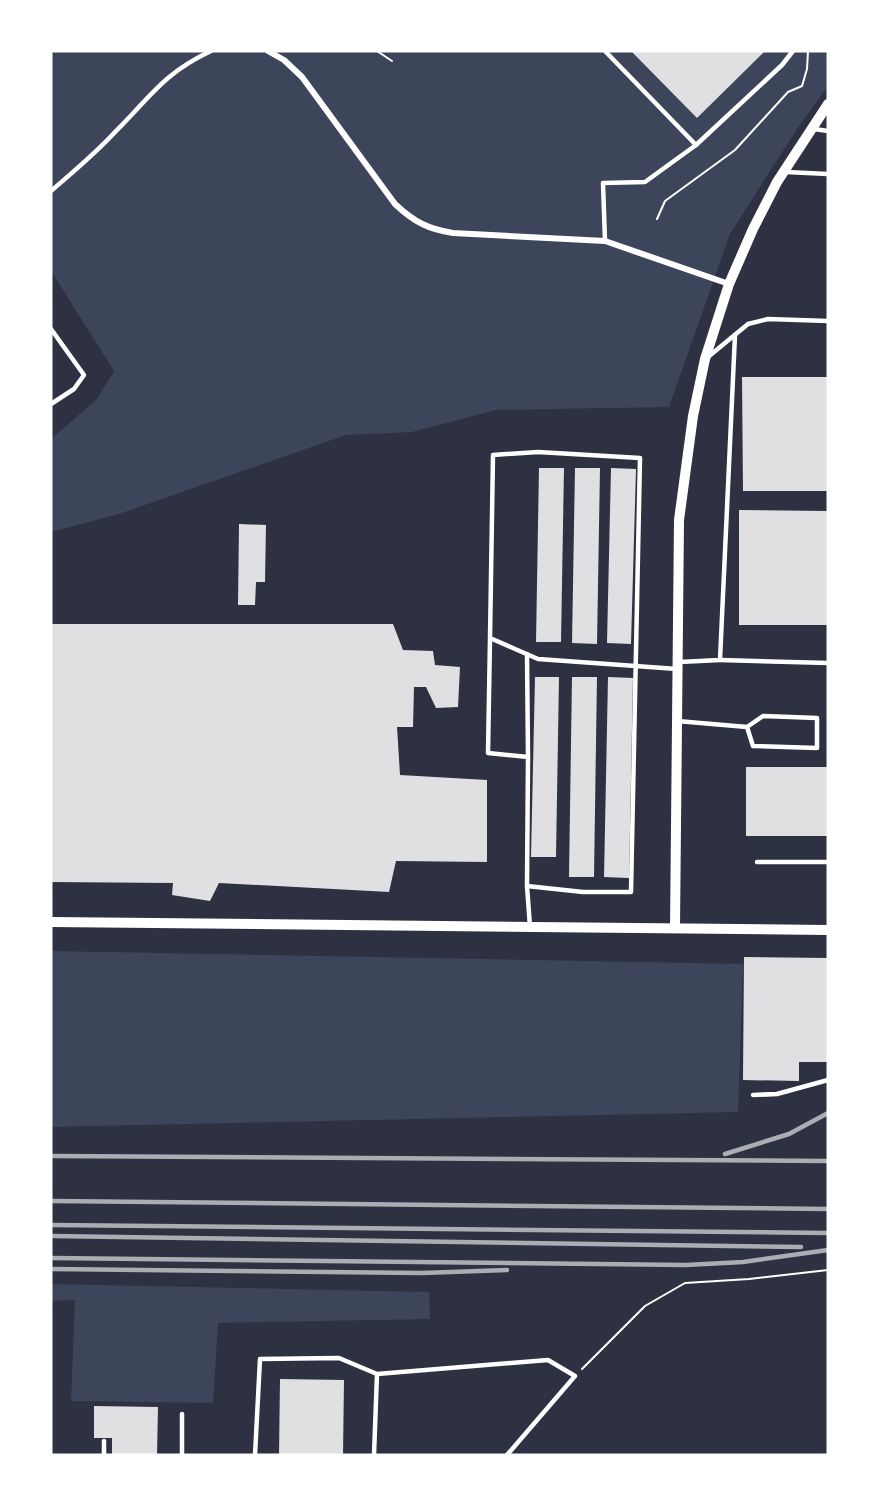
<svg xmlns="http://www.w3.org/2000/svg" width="879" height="1506" font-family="'Asap Condensed',sans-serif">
<rect width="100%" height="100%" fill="#2d3142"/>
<g fill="#3c4559">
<path d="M51 51H828V86L797 129 730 234 669 407 496 410 412 432 346 435 119 514 51 532V439L97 399 114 371 51 271Z"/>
<path d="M51 951 743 964 738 1112 51 1127Z"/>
<path d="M51 1284 429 1292 430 1319 218 1323 213 1403 71 1401 75 1300 51 1301Z"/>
</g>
<g fill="#e0e0e3">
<path d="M631 51H765L697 118Z"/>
<path d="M742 377H828V491H743Z"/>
<path d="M539 468H564L561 642H536Z"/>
<path d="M575 468H600L597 644 572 643Z"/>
<path d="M611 468 636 469 631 644 607 643Z"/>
<path d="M739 510 828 511V625H739Z"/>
<path d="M239 524 266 525 265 582H256L255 605H238Z"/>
<path d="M51 624H393L403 650 433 651 435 665 460 667 458 707 436 708 426 687H414L413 727H397L400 775 487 780V862L396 861 389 892 219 883 210 901 172 895 173 883 51 882Z"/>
<path d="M535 677H559L556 857H531Z"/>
<path d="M572 677H597L594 877H569Z"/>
<path d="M608 677 633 678 629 878 604 877Z"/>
<rect x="746" y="767" width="82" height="69"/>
<path d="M744 957 828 958V1062H799V1081L743 1080Z"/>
<path d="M280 1379 344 1380 343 1455H279Z"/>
<path d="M94 1406 158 1407 157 1455H112V1438H94Z"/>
</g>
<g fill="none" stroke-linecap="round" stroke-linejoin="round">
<g stroke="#fff" stroke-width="2">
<path d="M377 51 392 61"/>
<path d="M657 219 665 201 735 150 788 92 802 86 807 69 808 51"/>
<path d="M582 1369 645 1306 685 1283 749 1279 828 1270"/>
</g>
<g stroke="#fff" stroke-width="4.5">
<path d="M605 51 696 145"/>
<path d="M814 129 828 131"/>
<path d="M786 172 828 174"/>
<path d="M51 191C73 172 96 153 116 131 151 96 164 73 211 51"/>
<path d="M605 241 603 183 645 182 696 145 782 65 793 51"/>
<path d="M51 329 84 375 74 389 51 404"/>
<path d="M708 357 748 324 768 319 828 321"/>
<path d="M490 638 493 455 538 452 640 458 631 892H583L527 886 528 757 488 753 490 638 538 659 677 669"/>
<path d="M527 654 528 757"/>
<path d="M720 660 828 663"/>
<path d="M679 662 720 660 735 335"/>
<path d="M677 721 747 727 763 716 817 718V748L753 746 747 727"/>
<path d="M757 862H828"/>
<path d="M527 886 530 927"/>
<path d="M753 1095 777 1094 828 1080"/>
<path d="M377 1374 548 1360 575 1376 507 1455"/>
<path d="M104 1455V1441"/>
<path d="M182 1455V1414"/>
<path d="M255 1455 260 1359 339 1358 377 1374 374 1455"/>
</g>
<path stroke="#fff" stroke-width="6" d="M268 51 284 60 302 77 395 204C414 222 428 229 453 233L605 241 729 284"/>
<g stroke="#fff" stroke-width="10">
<path d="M51 922 828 930"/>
<path d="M675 928 679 520 693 416 705 359 729 284 753 229 777 182 828 104"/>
</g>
<g stroke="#abadb3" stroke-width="4.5">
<path d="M725 1154 789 1134 828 1113"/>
<path d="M51 1156 828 1161"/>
<path d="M51 1201 828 1209"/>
<path d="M51 1225 828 1233"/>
<path d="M51 1236 801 1247"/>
<path d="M51 1258 686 1265 743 1262 828 1250"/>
<path d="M51 1269 422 1273 507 1270"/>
</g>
</g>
<rect width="879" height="1506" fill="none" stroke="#ffffff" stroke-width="105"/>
</svg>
